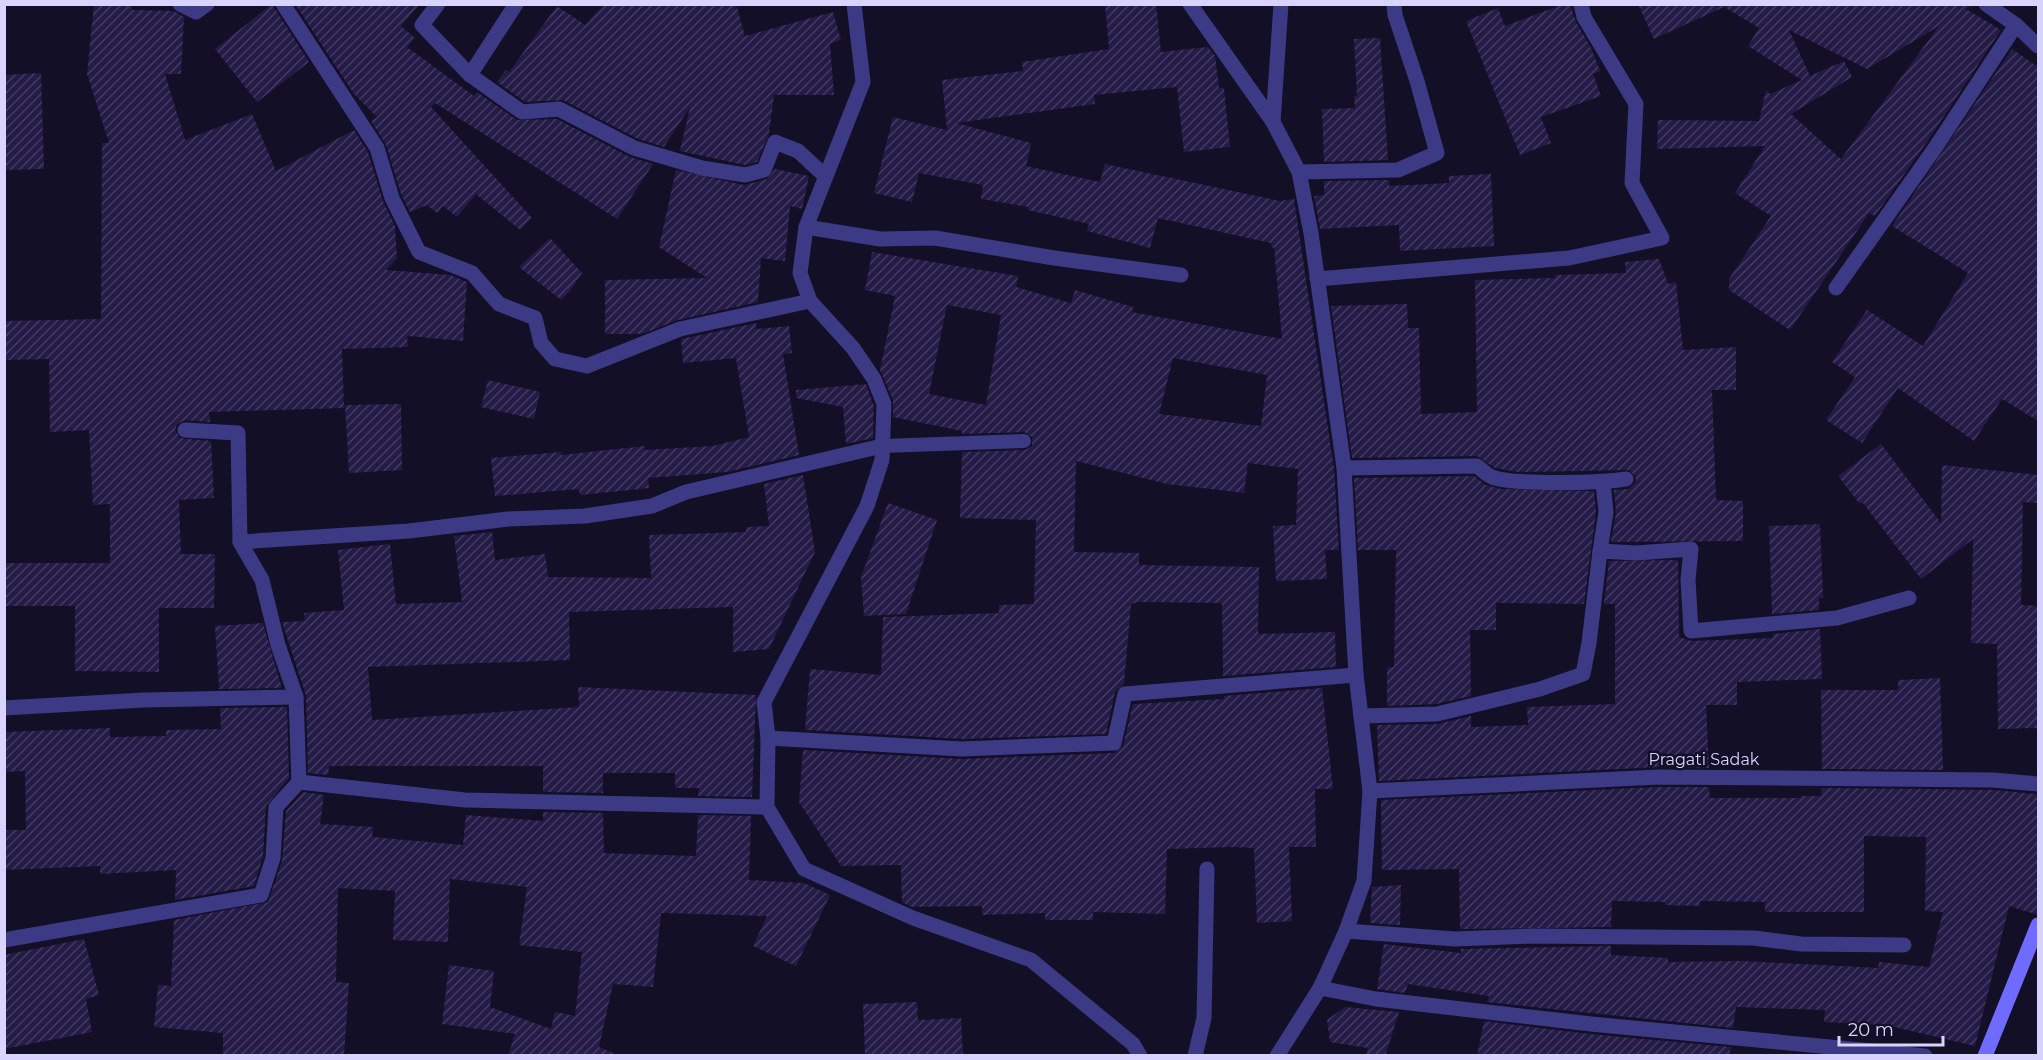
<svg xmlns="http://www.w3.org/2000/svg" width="2043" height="1060" font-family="Montserrat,sans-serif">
<defs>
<pattern id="building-hatch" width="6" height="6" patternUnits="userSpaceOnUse" patternTransform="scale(1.5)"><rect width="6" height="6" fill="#241b47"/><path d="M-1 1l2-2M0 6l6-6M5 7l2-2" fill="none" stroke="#433b63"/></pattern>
</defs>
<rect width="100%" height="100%" fill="#130f26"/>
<g fill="url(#building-hatch)" fill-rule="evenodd">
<path d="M94 4H132V10L174 11 184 17 181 74H165L185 140 252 114 276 171 354 130 368 152 383 201 395 226 397 258 386 270 450 275 467 282 463 341 407 336 408 347 342 349 344 408 209 412 210 422 185 420 177 424 175 430 180 438 211 441 214 498 179 500 181 554H215L214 608H159V672L75 671V606H4V563H110V504L93 505 89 430 50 432 49 359 4 360V321L101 319 102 143H109L87 74Z"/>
<path d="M272 4 309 62 257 102 215 49Z"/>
<path d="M295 4H420L401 26 415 38 407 47 474 96 477 92 517 120 557 119 630 157 653 164 617 219 435 103 431 107 532 218 520 230 476 194 457 217 443 206 437 213 427 205 410 212 401 194 386 145 371 121 377 117 354 94Z"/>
<path d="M604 4H736L745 36 833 12 841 40 830 44 834 95H774L769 134 757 162 745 165 680 151 690 107 664 147 638 139 563 100 525 102 497 82 506 70 509 72 557 6 585 25Z"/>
<path d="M1105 4H1156L1161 52 1208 47 1215 56 1219 88H1224L1230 147 1184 152 1177 87 1094 95 1095 104 956 123 1031 143 1026 166 1100 182 1105 164 1280 201 1294 199 1334 469 1339 550H1325L1327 579 1276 581 1273 526 1296 525 1298 469 1248 463 1244 493 1167 484 1076 461 1074 552 1139 553V565L1259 567 1258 634 1335 632 1336 667 1223 676 1222 603 1138 602 1131 604 1124 684 1115 692 1106 734 962 739 805 730 810 669 881 675 883 617 999 613V605L1034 604 1036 520 960 518 962 452 1025 450 1032 446V437L1024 432 962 434V431L893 417V400L880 370 895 296 865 290 872 252 1018 276 1016 287 1071 303 1075 290 1133 307 1132 312 1282 339 1274 247 1272 248 1271 243 1158 218 1150 248 1087 231 1089 224 1028 210V207L981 199 983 185 919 173 912 202 874 193 893 117 947 130 942 80 1023 71 1022 62 1109 49ZM947 305 1001 315 986 405 929 394ZM1173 358 1267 375 1261 426 1159 414Z"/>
<path d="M1564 4H1570L1576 22 1591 48 1600 71 1593 74 1601 96 1541 117 1551 143 1520 155 1466 21 1498 8 1505 26Z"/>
<path d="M1638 4H1974L1966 9 2001 30 1927 142 1875 216 1869 213 1790 330 1729 290V279L1771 216 1735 193 1765 146 1657 149 1658 120 1759 121 1766 90 1770 94 1802 80 1748 46 1759 28 1724 7 1654 39ZM1939 26 1841 159 1791 114 1852 77 1844 61 1810 76 1789 30 1867 69Z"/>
<path d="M1380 38 1388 160 1324 162 1322 109 1355 108 1354 96H1357L1354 39Z"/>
<path d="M2012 49 2038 67V421L2002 399 1974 441 1898 388 1862 443 1826 420 1855 377 1832 362 1867 310 1923 346 1968 273 1892 226Z"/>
<path d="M41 73 44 169 4 170V75Z"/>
<path d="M775 169 809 176 802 209 790 206 785 261 761 258 758 302 678 320 642 334H605V280L707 278 659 247 676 170 744 185 767 179Z"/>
<path d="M1491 174 1494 246 1400 251 1399 225 1320 229 1314 196 1324 195V181L1389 180V186L1449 183V176Z"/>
<path d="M550 238 582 273 570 291 561 300 519 267Z"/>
<path d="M1659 259 1668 284 1676 282 1683 350 1736 347V390H1712L1716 500 1743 501V541L1611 542 1616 513 1614 490 1628 489 1635 483 1636 477 1629 470 1518 472 1495 468 1477 456 1352 458 1331 306 1407 304 1408 328H1419L1421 414 1477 412 1475 280 1555 278V275L1626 273 1625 262Z"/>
<path d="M756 323V329L789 326 792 353 783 354 799 455 727 472 648 478 649 488 580 495 579 489 495 496 491 458 561 452V455L645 446V450L713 446 749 437 736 358 683 363 681 339Z"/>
<path d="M488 380 540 392 534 419 481 407Z"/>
<path d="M866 384 874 406 873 438 846 444 843 407 796 398V390Z"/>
<path d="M401 404 402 470 349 473 345 405Z"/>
<path d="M1881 444 1941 523 1942 465 2038 475V503L2023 502 2021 605 2038 606V728L1998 729 1997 644 1971 643 1973 539 1921 579 1863 503H1859L1838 476Z"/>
<path d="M803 475 815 552 769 649 733 652V607L569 612 570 660 368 667 372 720 579 707 578 687 756 695 752 797 698 796 699 788H675V773H603V793L543 792V766H329L328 775 308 773 306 696 282 622 305 621 304 613 344 610 338 550 390 544 396 604 462 602 454 536 492 532 495 560 545 554 548 577 651 578 649 535 746 532V527L769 526 764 484Z"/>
<path d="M1474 476 1486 485 1501 489 1594 491 1596 512 1584 604 1496 603V630H1470L1471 696 1436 704 1387 706V667H1394L1396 550H1358L1354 478Z"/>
<path d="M888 503 937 520 906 614 864 616 861 577Z"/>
<path d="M1820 524 1823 598H1819V610L1772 614 1769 526Z"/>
<path d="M1678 560 1679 637 1692 641 1773 638V634L1820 629 1822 679 1737 682V705H1706L1709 768 1659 767 1379 781 1377 725 1437 724 1471 716V727L1528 725 1527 707 1615 704V604H1604L1609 561Z"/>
<path d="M263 623 282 688 219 689 215 626Z"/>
<path d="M1940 678 1943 770 1822 769 1821 690H1898V680Z"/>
<path d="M1322 688 1333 789H1315L1316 847H1289L1292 921 1257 923 1254 848 1234 847 1167 849 1165 914 1093 912V920H1045V913L982 915V906L912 907 902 902 901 865 841 866 799 802 803 750 962 759 1114 753 1123 746 1133 704 1224 699V696Z"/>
<path d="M287 707 289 778 266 806 263 856 254 886 175 900 176 870 100 874V866L4 870V830H26L25 771 4 772V732L110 728V737L166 736V730L221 729 220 708Z"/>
<path d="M1659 787H1709L1710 798H1801V796H1821L1822 788 1993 790 2038 794V915L2009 906 1975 1046 1886 1025 1824 1022 1825 1010 1736 1007 1733 1028 1487 1002 1489 996 1408 984 1405 993 1377 989 1384 944 1461 953V949L1611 946V955L1668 958V962L1743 961 1878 968 1879 962 1929 967 1943 912 1925 911 1926 837 1864 836V912H1765V902L1700 901V906L1665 905V902L1612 901 1611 927 1460 929 1459 869 1382 870 1381 800Z"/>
<path d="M303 792 324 795 320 824 373 827 372 837 463 845 466 815 543 821V812L603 813 604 853 696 856 698 815 751 816 749 880 804 883 830 895 796 966 753 946 767 916 661 913 653 987 613 984 599 1047 613 1053V1056H508L515 1034 442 1024 449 965 494 971 490 1007 551 1029 555 1012 575 1016 582 952 519 945 527 887 450 879 448 942 393 940 395 891 338 888 336 982 349 983 344 1056H223V1033L154 1027 158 985 171 986 174 920 268 902 282 861 286 811Z"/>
<path d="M1401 885 1400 925 1370 923 1372 887Z"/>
<path d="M84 939 99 995 86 999 92 1032 4 1049V955Z"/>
<path d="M917 1002 918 1020 961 1018 963 1056H865L863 1004Z"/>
<path d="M1345 1007 1399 1012 1385 1056H1366L1368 1048 1330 1042 1327 1020Z"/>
<path d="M1484 1021 1590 1034 1731 1047 1729 1056H1477Z"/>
</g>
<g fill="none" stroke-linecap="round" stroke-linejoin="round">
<path stroke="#3d3a85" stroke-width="14" d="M882 446 1024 441"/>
<g stroke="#3d3a85" stroke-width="15">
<path d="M180 4 196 12 207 4"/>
<path d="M283 4 377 148 392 198 419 252 472 273 499 304 535 318 541 343 555 359 587 366 680 329 810 301"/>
<path d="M438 4 422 25 470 75 522 112 559 109 634 148 702 168 745 175 764 170 775 142 798 151 824 175"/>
<path d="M854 4 863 82 806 227 800 273 810 301 853 348 874 379 884 404 882 460 867 506 764 702 768 738 767 807 804 869 913 918 1031 960 1133 1044 1140 1056"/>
<path d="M1190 4 1273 122"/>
<path d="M1986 4 2016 25 2038 46"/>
<path d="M470 75 516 4"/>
<path d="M1299 172 1398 170 1437 153 1417 81 1395 15 1394 4"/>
<path d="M806 227 880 239 935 238 1054 258 1181 275"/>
<path d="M1317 279 1569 258 1662 238 1632 183 1636 104 1584 17 1581 4"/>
<path d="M1836 288 1935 148 2016 25"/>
<path d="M185 430 238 433 240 542 262 580 278 645 296 697 299 782"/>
<path d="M1344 468 1477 466C1481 469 1487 475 1492 477 1511 485 1603 483 1626 479"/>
<path d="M1603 483 1606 512 1600 551 1636 553 1691 549 1688 580 1691 631 1837 618 1909 598"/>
<path d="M240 542 409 531 508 519 585 516 652 506 686 492 882 446"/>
<path d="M4 708 144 700 296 697"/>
<path d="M1361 716 1437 714 1540 689 1583 674 1589 643 1600 551"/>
<path d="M768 738 962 749 1114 743 1125 694 1356 675"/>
<path d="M1370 791 1659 777 1993 780 2038 784"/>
<path d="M1346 931 1455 939 1532 936 1754 938 1801 944 1904 945"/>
<path d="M4 940 261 895 273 858 276 807 299 782 465 800 767 807"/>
<path d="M1320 988 1376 999 1591 1024 1925 1056"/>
<path d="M1195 1056 1204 1018 1207 869"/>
<path d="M1277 1056 1320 988 1346 931 1364 881 1370 791 1356 675 1344 468 1311 233 1299 172 1273 122 1281 4"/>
</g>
<path stroke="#6f6bff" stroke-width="15" d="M1985 1056 2038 925"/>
</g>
<g text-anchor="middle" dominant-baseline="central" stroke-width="5" stroke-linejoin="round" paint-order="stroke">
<g font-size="16" fill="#d9d4ff" stroke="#130f26">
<text x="1704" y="759">Pragati Sadak</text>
</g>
</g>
<rect width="2043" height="1060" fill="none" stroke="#d9d4ff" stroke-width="12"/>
<path d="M1839 1036v9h104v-9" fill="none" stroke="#d9d4ff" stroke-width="3"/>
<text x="1848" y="1036" font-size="18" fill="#d9d4ff" stroke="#130f26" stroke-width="4.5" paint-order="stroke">20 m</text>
</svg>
